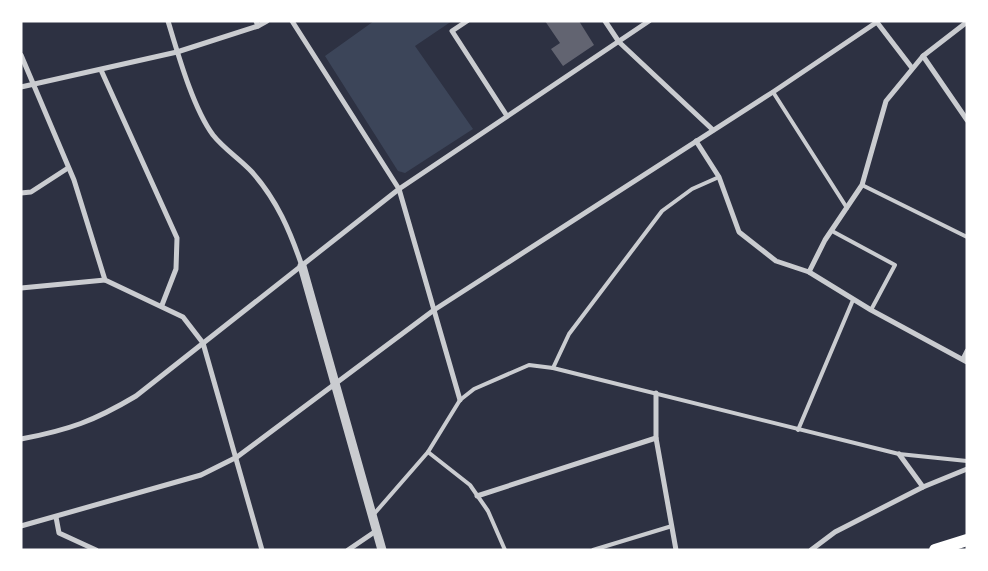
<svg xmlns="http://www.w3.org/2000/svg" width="988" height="571" font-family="Karla,sans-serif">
<rect width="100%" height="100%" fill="#2d3142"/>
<path fill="#3c4559" d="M374 21H452L415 46 473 129 405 173 398 171 325 56Z"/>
<path fill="#626471" d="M545 21H579L594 45 563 66 551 49 560 43Z"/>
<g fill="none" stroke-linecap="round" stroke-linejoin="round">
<g stroke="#caccd0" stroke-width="4">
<path d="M773 92 847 208"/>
<path d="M862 185 967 237"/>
<path d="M832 231 895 265 871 310"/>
<path d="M553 368 569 334 662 211 692 189 719 177"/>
<path d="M798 430 853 300"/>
<path d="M428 452 470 485 488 511 505 550"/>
<path d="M374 514 428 452 460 400 474 389 529 365 553 368 899 454 967 461"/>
<path d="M593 550 672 526"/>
</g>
<g stroke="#caccd0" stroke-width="5">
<path d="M168 21C178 54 193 108 213 135 224 149 240 159 252 172 277 200 290 231 302 266"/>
<path d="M256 21 258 26 267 21"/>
<path d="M292 21 399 189 460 400"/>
<path d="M467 21 452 31 507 116"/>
<path d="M605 21 619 42 713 130"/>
<path d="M876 21 912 68"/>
<path d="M21 55 74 180 105 280 183 317 203 343 262 550"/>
<path d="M923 56 967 120"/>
<path d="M101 70 177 238 176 269 162 305"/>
<path d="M21 87 177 52 258 26"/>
<path d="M696 141 719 177 739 232 776 261 809 272 871 310 967 362"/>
<path d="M21 193 31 192 68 168"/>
<path d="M809 272 825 240 862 185 886 101 923 56 967 22"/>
<path d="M21 288 105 280"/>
<path d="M963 359 967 351"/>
<path d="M656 393V438L676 550"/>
<path d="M21 439C69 430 94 421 136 396L399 189 649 21"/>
<path d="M923 487 967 469"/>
<path d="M477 496 656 438"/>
<path d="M56 517 59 533 96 550"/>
<path d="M21 526 201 475 237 457 434 310 773 92 877 22"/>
<path d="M348 550 376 531"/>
<path d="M811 550 835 532 923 487 899 454"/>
</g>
<path stroke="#caccd0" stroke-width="9" d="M302 266 382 550"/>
<path stroke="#fff" stroke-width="12" d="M935 550 967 540"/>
</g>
<rect width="988" height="571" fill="none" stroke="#ffffff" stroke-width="45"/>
</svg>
